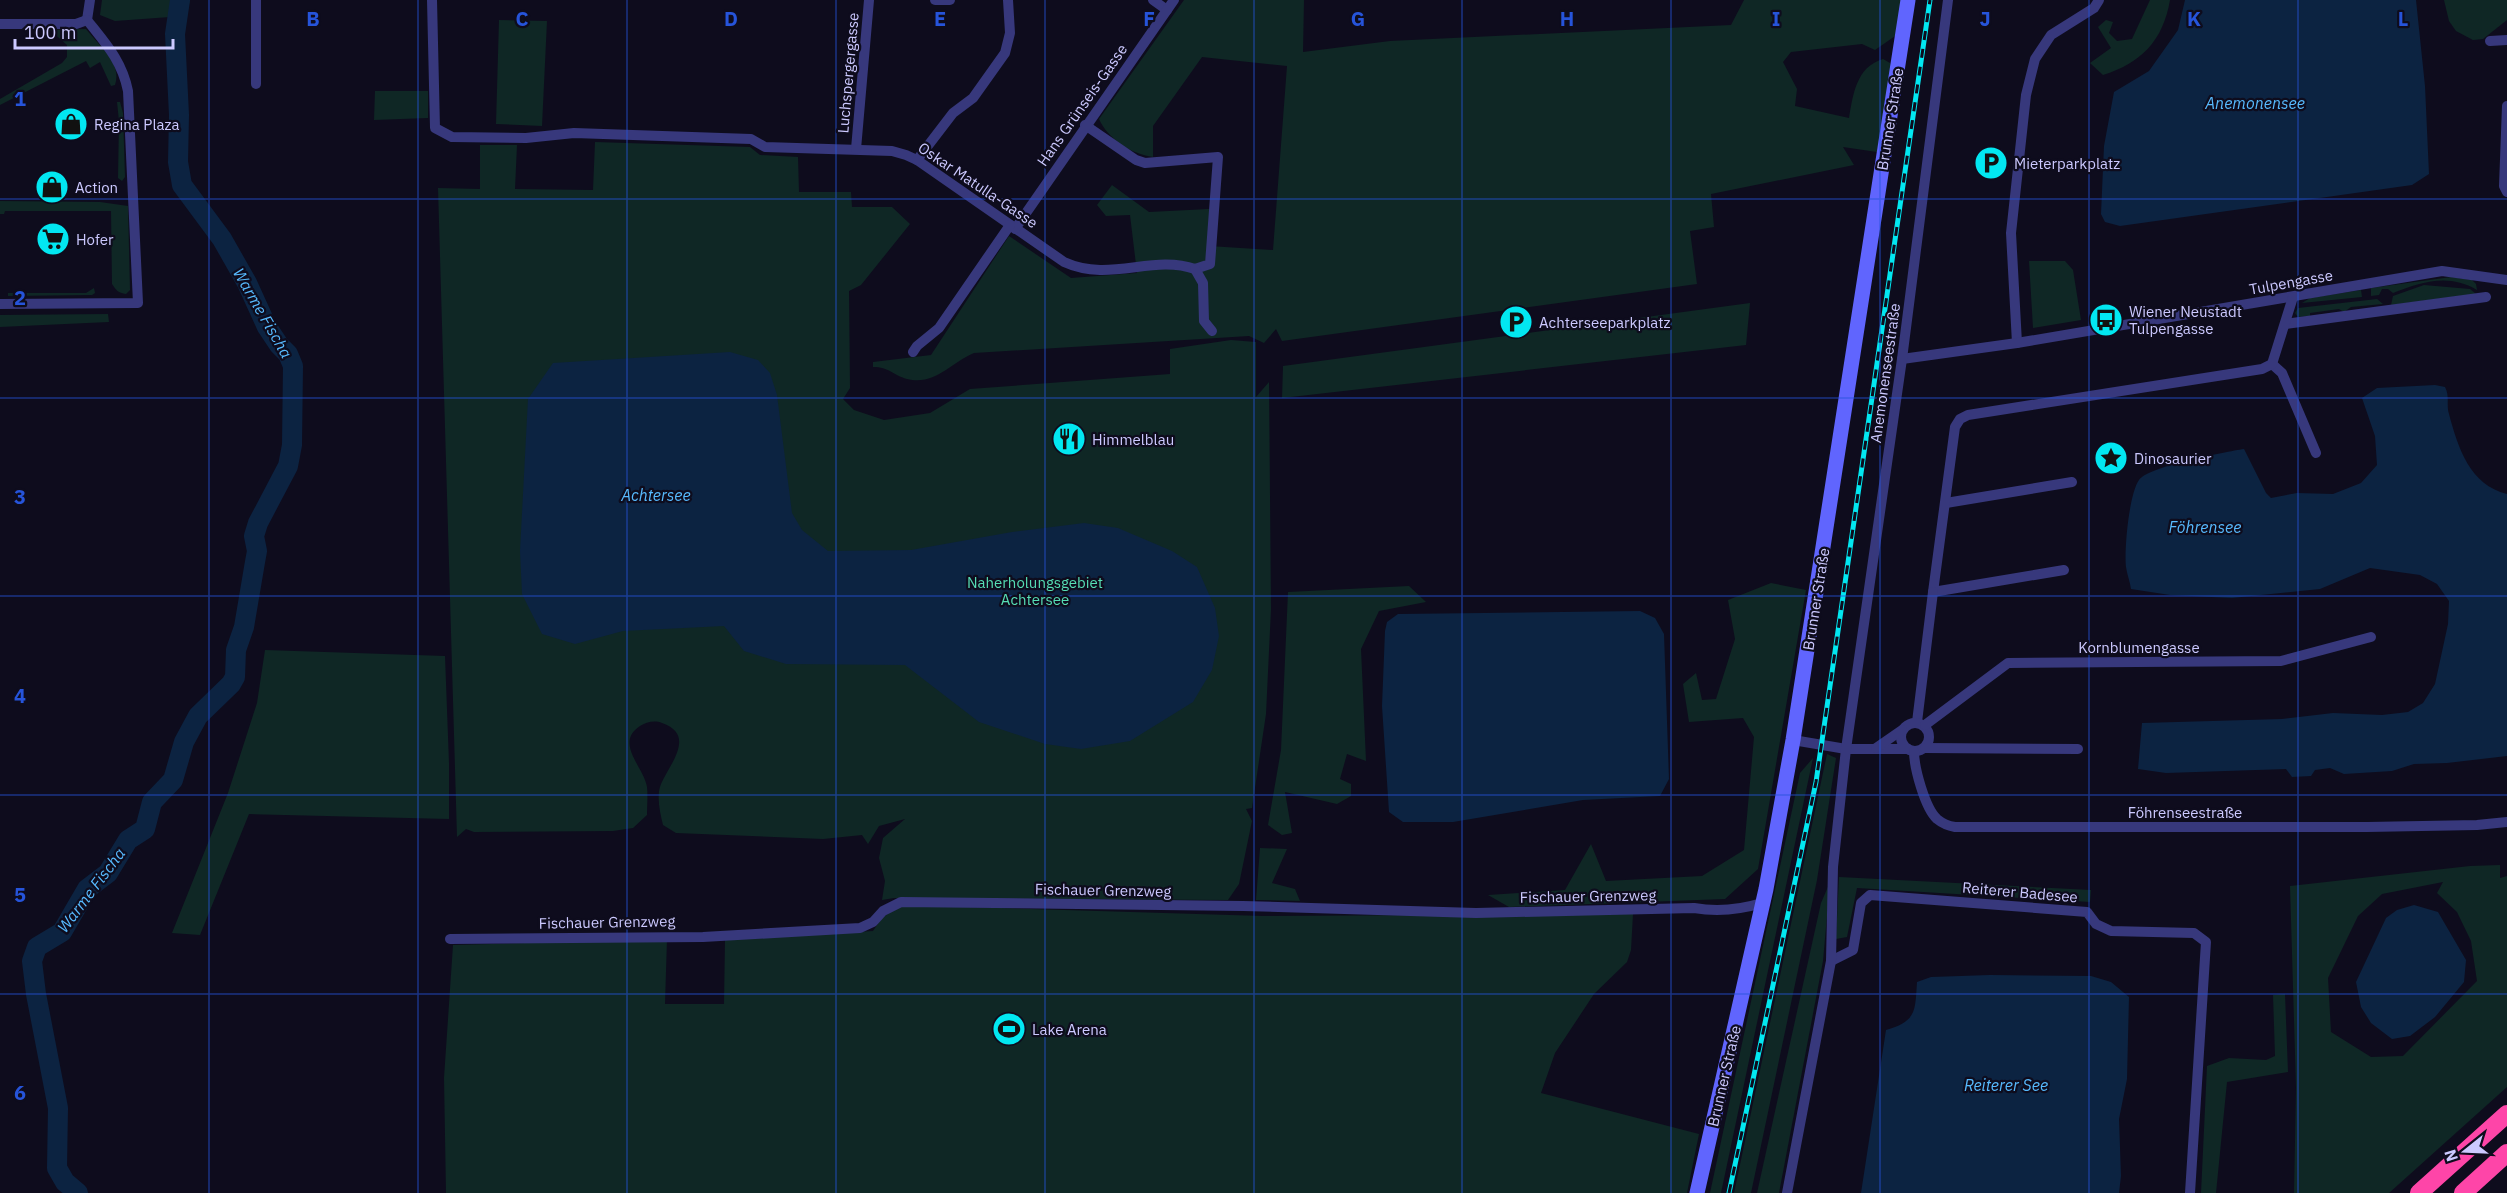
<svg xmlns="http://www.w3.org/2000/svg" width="2507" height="1193" font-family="'IBM Plex Sans',sans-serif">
<rect width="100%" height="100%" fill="#0e0c1d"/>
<g fill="#0f2725" fill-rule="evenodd">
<path d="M102 0H190L186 20 170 17 115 21 100 15Z"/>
<path d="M1184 0H1304L1303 52 1390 41 1731 25 1744 0H1902L1898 34 1875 50 1862 44 1791 52 1783 62 1797 89 1795 106 1849 118C1853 95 1856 67 1883 59L1890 63 1893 71 1877 152 1843 147 1854 165 1711 194 1714 227 1690 231 1697 284 1282 341 1276 329 1264 343 1249 336 974 353C950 363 935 386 907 379 893 375 889 367 873 367V362L931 355 1009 236 1071 278 1137 273 1130 215 1106 216 1097 205 1112 185 1149 212 1209 209V246L1273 250 1287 66 1202 57 1153 126V157C1131 154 1108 139 1099 119Z"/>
<path d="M2150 0H2170C2163 41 2141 63 2103 75L2090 63 2111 48 2098 27 2106 20 2113 22 2109 33 2117 41 2132 39Z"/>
<path d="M2444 0H2507V20L2483 39 2473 40 2456 31 2449 21Z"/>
<path d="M499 20 547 21 542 126 496 124Z"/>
<path d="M86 29C98 45 123 63 115 85L111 86 100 62 90 68 86 61 0 105V99L62 63 67 57V45L50 30Z"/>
<path d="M375 91H428V118L374 120Z"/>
<path d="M117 102H120L123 113 125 177 122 181 118 178 119 121Z"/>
<path d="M595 142 750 147 760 155 798 157 799 192H851L852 207H892L910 224 861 285 849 291 850 388 843 399 854 410 884 420 930 413 970 389 1170 374V349L1231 340 1256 342V397L1269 382 1271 609 1266 714 1252 808 1246 809 1252 821 1239 884 1228 900 894 898 882 900 885 881 879 858 883 838 905 819 879 826 868 844 862 835 823 839 676 833 663 825C660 812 656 796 661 784 669 765 697 735 662 723 655 720 646 722 640 726 614 743 644 767 647 787 648 796 647 806 647 815L633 828 613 831 474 832 466 829 457 837 438 188 480 189V145H517L515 189 593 190Z"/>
<path d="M0 201 100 202 128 206 130 290 126 294C118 293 116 290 112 284L111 211H5L4 214H0Z"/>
<path d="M2029 261H2065L2073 270 2081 320 2033 328Z"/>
<path d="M2451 277 2472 280 2476 284 2477 290C2448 273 2422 282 2393 293L2388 289H2382L2379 295 2371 296V288Z"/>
<path d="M2424 285 2470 289 2476 294 2391 305 2393 296Z"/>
<path d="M94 288 95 293 92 295 8 296V293H86Z"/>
<path d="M2361 290 2362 297 2302 303 2310 298Z"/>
<path d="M2377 299 2383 304 2351 307 2344 312 2339 309 2310 313V316L2298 317 2295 313 2298 308Z"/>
<path d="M1750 303 1746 345 1282 398 1283 366Z"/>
<path d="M108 314 109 322 0 327V315Z"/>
<path d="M1771 583 1806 590 1758 869 1725 899 1509 907 1488 895 1565 890 1591 844 1606 881 1702 876 1744 850 1754 737 1743 718 1689 722 1683 684 1696 673 1702 700 1716 699 1735 639 1728 600Z"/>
<path d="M1409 586 1426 602 1379 611 1361 649 1366 761 1347 754 1340 779 1351 784V796L1337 804 1285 792 1292 833 1282 835 1268 825 1281 750 1288 592Z"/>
<path d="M265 650 445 656 449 763V819L249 814 200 935 172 933 228 793 257 703Z"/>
<path d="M1827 754 1836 758 1817 880 1751 1193H1734Z"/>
<path d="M1813 758 1721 1193H1710L1800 773Z"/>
<path d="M1260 848 1287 849 1272 883 1295 889 1300 901 1256 900Z"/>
<path d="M2500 865V878L2507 876V1087L2389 1193H2294L2296 1088 2290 886 2470 866ZM2443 882 2437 893 2457 912 2471 941 2477 981 2403 1056 2371 1057 2331 1032 2328 978 2358 916 2382 894Z"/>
<path d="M1839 877 2091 890 2090 902 1857 888 1847 937 1836 939Z"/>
<path d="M1830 882 1823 961 1779 1193H1757L1821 903Z"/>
<path d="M899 905 1263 916 1633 914 1631 950 1627 962 1594 994 1555 1053 1541 1093 1699 1134 1687 1193H446L444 1078 453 945 667 939 665 1004H724L725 940 873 931 881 919Z"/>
<path d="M2285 994 2288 1072 2227 1082 2216 1193H2201L2207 1066 2229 1058 2266 1060 2275 1056 2273 995Z"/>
</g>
<g fill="#0c2341">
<path d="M2185 0H2416L2425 86 2429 174 2412 185 2120 226 2105 222 2101 214 2104 146 2114 92 2149 71 2178 30Z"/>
<path d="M730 352 758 360 770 373 777 395 792 513 802 530 828 551 911 550 1012 532 1084 523 1118 528 1172 551 1197 567 1215 608 1219 636 1212 670 1193 702 1130 741 1081 749 1045 744 979 722 905 665 786 664 744 651 724 626 623 631 575 644 542 634 522 594 520 551 528 399 553 363Z"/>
<path d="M2435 385 2445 387C2450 396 2446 405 2449 414 2458 448 2470 485 2507 494V756L2447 763 2414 764 2392 771 2344 774 2330 768 2315 770 2311 776 2292 777 2286 769 2166 773 2138 769 2142 723 2282 719 2333 713 2382 715 2408 712 2423 703 2435 684 2448 624 2449 601 2437 584 2420 575 2370 568 2320 589 2232 598 2170 595 2131 589C2130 582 2127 574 2126 567 2124 550 2129 494 2139 480 2149 466 2225 452 2244 449L2266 493 2271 498 2297 493 2333 494 2361 483 2377 465 2375 436 2362 398 2377 388Z"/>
<path d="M1640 611 1655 618 1664 634 1669 779 1660 796 1583 800 1453 822H1403L1389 812 1382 706 1385 631 1387 622 1398 614Z"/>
<path d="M2414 905 2438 912 2466 960 2464 982 2435 1017 2410 1036 2392 1039 2371 1023 2361 1007 2356 982 2386 918 2397 910Z"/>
<path d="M1990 975 2091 976 2111 982 2129 997 2127 1079 2119 1119 2121 1176 2119 1193H1861L1886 1030C1917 1021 1915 1011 1917 982L1931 977Z"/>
</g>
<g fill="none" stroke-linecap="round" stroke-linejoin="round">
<path stroke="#0c2341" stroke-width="20" d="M78 1193 65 1182 57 1168 58 1108 36 994 32 961 37 947 62 932 87 889 108 873 128 840 145 829 152 802 173 780 184 742 198 716 231 684 235 677 236 650 244 627 255 562 257 551 254 536 258 523 288 466 292 445 293 366 288 354 279 345 267 327 247 283 222 239 182 185 178 162 179 115 175 34 180 0"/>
<g stroke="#37387c" stroke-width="10">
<path d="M256 0V84"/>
<path d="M432 0 435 128 452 137 526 138 574 133 751 139 765 147 892 151 906 155 917 160 1064 262C1110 283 1152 254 1195 269L1210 264 1218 157 1145 163 1136 160 1085 125"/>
<path d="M935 0H950"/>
<path d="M1153 0 1167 10"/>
<path d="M87 20 90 0"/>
<path d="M0 24H76L87 20"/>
<path d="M2490 41 2507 40"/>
<path d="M2507 106 2504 186 2507 192"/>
<path d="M856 149 869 0"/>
<path d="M917 160 953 113 973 98 1005 53 1010 33 1008 0"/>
<path d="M1015 229 1174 0"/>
<path d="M1195 269 1203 283 1204 321 1212 331"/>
<path d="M0 304 138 303 128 91C122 61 106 44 87 20"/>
<path d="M2285 324 2486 297"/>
<path d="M2017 343 2011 233 2026 95 2035 59 2051 35 2094 8 2099 0"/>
<path d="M913 352 917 346 939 328 1010 225"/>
<path d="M1902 359 2017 343 2442 271 2507 280"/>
<path d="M2272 364 2282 373 2316 453"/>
<path d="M1946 503 2072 482"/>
<path d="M2064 570 1933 592 1955 427 1960 419 1968 415 2262 369 2272 364 2293 297"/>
<path d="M1917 722 1933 592"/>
<circle cx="1915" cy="737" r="14"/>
<path d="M1925 725 2008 663 2281 661 2371 637"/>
<path d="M1793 740 1846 749H1908"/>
<path d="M1876 748 1902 730"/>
<path d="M1925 748 2078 749"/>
<path d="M1914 751C1914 768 1925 808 1937 819 1943 824 1949 826 1955 827H2367L2477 825 2507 822"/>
<path d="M450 939 703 937 860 928 873 922 883 911 901 902 1243 906 1476 913 1694 908C1718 912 1739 910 1762 903"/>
<path d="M1831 961 1853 950 1861 903 1870 895 2087 912 2096 924 2111 931 2194 933 2206 942 2190 1193"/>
<path d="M1787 1193 1831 961 1833 867 1846 749 1902 359 1948 0"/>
</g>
<path stroke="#6065fe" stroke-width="15" d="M1697 1193 1766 889 1793 740 1908 0"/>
<g stroke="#fe45a8" stroke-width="18">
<path d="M2419 1193 2507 1114"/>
<path d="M2463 1193 2507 1153"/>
</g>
<defs>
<path id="rail" d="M1729 1193 1816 782 1930 0"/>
</defs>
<use href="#rail" stroke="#02e7f1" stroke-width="5"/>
<use href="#rail" stroke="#0e0c1d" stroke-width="3" stroke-dasharray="9" stroke-linecap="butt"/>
</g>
<path fill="none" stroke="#2654da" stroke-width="1.5" stroke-opacity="0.55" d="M209 0V1193M418 0V1193M627 0V1193M836 0V1193M1045 0V1193M1254 0V1193M1462 0V1193M1671 0V1193M1880 0V1193M2089 0V1193M2298 0V1193M0 199H2507M0 398H2507M0 596H2507M0 795H2507M0 994H2507"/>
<defs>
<symbol id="shop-disc" viewBox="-11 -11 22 22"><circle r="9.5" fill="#02e7f1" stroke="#0e0c1d"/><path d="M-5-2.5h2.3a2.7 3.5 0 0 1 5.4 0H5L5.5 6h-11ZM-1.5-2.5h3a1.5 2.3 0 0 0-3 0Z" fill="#111"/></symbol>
<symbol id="parking-disc" viewBox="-11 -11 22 22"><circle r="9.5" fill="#02e7f1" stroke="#0e0c1d"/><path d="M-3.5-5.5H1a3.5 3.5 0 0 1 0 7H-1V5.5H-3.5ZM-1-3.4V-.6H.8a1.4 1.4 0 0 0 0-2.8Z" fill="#111"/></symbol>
<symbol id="supermarket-disc" viewBox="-11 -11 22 22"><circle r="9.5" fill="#02e7f1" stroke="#0e0c1d"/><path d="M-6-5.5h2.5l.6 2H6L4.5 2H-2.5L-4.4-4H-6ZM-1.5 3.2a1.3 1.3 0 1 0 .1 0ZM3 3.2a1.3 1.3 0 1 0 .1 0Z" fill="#111"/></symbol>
<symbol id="bus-disc" viewBox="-11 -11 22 22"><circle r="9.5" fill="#02e7f1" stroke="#0e0c1d"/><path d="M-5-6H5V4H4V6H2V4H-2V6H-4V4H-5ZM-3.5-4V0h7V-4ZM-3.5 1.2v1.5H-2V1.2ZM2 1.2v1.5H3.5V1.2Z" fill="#111"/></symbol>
<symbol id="restaurant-disc" viewBox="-11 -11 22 22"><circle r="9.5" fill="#02e7f1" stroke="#0e0c1d"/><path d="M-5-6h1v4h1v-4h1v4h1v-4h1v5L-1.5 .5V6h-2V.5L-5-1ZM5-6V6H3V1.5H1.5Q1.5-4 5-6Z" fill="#111"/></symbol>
<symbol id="sight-disc" viewBox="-11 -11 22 22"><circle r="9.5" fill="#02e7f1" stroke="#0e0c1d"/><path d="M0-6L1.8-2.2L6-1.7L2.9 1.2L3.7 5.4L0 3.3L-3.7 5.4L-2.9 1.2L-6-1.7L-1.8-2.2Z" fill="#111"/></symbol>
<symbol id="stadium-disc" viewBox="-11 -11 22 22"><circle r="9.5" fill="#02e7f1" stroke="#0e0c1d"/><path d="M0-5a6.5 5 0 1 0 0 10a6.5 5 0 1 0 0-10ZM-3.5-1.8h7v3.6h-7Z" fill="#111"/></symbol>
</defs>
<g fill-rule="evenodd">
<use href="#shop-disc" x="52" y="105" width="38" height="38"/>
<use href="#parking-disc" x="1972" y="144" width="38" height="38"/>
<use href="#shop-disc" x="33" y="168" width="38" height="38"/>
<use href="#supermarket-disc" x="34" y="220" width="38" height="38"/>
<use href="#bus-disc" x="2087" y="301" width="38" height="38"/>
<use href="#parking-disc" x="1497" y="303" width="38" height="38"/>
<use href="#restaurant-disc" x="1050" y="420" width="38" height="38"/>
<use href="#sight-disc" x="2092" y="439" width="38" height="38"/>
<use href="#stadium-disc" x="990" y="1010" width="38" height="38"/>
</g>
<g text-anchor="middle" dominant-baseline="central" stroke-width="4.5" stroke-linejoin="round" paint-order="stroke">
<g font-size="15" fill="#ccc9ff" stroke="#0e0c1d">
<text transform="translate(848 73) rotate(-85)">Luchspergergasse</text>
<text transform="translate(1082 105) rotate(-55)">Hans Grünseis-Gasse</text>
<text transform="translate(1890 119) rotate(-81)">Brunner Straße</text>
<text transform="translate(978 185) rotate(34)">Oskar Matulla-Gasse</text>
<text transform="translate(2291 282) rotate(-10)">Tulpengasse</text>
<text transform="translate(1885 373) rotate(-82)">Anemonenseestraße</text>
<text transform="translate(1816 599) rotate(-81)">Brunner Straße</text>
<text x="2139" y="647">Kornblumengasse</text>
<text x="2185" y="812">Föhrenseestraße</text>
<text transform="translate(1103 890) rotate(1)">Fischauer Grenzweg</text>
<text transform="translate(2020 892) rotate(5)">Reiterer Badesee</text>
<text transform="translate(1588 896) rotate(-1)">Fischauer Grenzweg</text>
<text transform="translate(607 922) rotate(-1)">Fischauer Grenzweg</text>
<text transform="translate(1724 1076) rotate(-77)">Brunner Straße</text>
</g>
<g font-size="15" fill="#ccc9ff" stroke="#0e0c1d" text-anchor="start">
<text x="94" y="124">Regina Plaza</text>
<text x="2014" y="163">Mieterparkplatz</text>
<text x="75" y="187">Action</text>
<text x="76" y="239">Hofer</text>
<text x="2129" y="311">Wiener Neustadt<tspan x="2129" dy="17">Tulpengasse</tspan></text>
<text x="1539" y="322">Achterseeparkplatz</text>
<text x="1092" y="439">Himmelblau</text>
<text x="2134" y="458">Dinosaurier</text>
<text x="1032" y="1029">Lake Arena</text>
</g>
<g font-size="15" fill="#56ddb4" stroke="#0e0c1d">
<text x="1035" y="582">Naherholungsgebiet<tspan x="1035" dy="17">Achtersee</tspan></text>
</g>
<g font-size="16" font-style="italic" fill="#57bafe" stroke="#0e0c1d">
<text x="2255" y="103">Anemonensee</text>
<text transform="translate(263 313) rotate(60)">Warme Fischa</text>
<text x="656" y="495">Achtersee</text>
<text x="2205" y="527">Föhrensee</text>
<text transform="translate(91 890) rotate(-53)">Warme Fischa</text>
<text x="2006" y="1085">Reiterer See</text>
</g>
</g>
<g font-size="20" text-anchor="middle" font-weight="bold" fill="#2654da" stroke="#0e0c1d" stroke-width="4.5" stroke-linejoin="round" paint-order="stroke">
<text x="313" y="26">B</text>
<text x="522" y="26">C</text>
<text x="731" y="26">D</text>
<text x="940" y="26">E</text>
<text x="1149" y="26">F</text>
<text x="1358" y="26">G</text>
<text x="1567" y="26">H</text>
<text x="1776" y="26">I</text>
<text x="1985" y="26">J</text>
<text x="2194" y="26">K</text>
<text x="2403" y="26">L</text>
<text x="20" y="106">1</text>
<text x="20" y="305">2</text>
<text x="20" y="504">3</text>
<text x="20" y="703">4</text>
<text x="20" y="902">5</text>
<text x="20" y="1100">6</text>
</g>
<g transform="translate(2465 1151) rotate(252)" stroke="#0e0c1d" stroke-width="4.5" paint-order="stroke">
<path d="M0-4.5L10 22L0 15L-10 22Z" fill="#ccc9ff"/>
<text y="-9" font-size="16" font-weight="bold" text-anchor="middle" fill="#ccc9ff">N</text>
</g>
<path d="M15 39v9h158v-9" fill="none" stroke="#ccc9ff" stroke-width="3"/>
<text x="24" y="39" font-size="18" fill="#ccc9ff" stroke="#0e0c1d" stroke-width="4.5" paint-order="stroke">100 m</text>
</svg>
